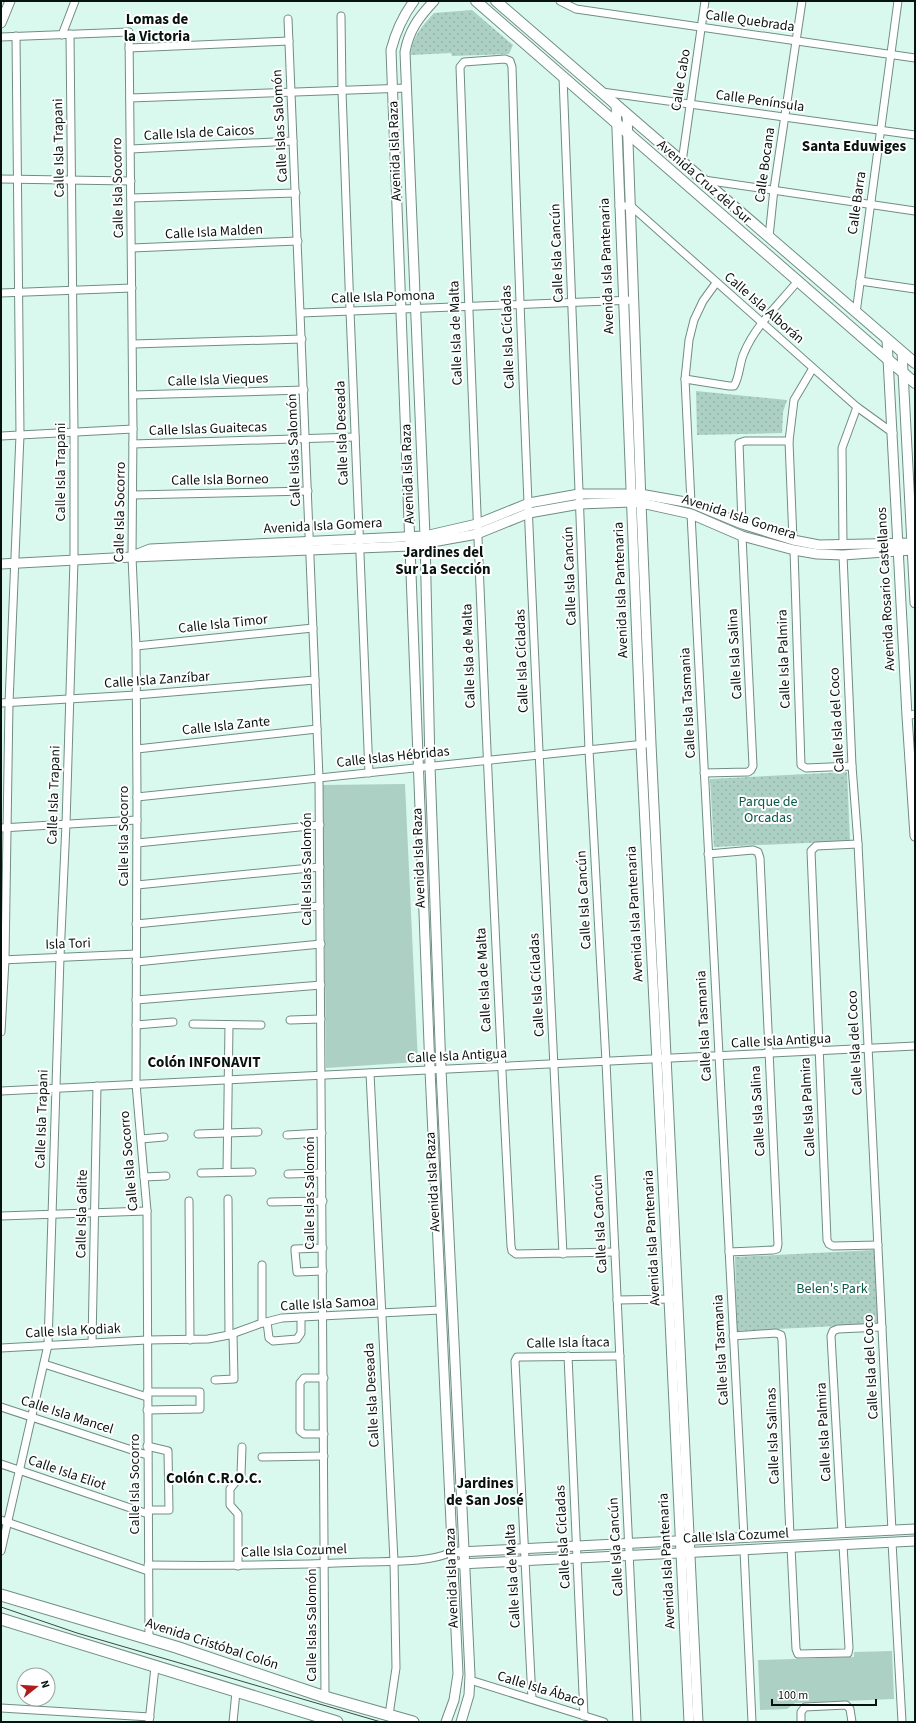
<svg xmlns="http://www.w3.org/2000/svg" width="916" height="1723" font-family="'Source Sans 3',sans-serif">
<defs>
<pattern id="park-dots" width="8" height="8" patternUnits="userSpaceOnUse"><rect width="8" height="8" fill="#acd1c4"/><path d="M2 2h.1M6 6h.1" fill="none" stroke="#92b3a7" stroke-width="1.8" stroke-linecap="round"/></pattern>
</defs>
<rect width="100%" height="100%" fill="#daf9ee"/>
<g fill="#acd1c4">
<path d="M405 784 418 1062 326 1068 323 785Z"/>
<path d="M892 1651 894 1699 795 1703 787 1709 760 1710 758 1660 854 1657V1652Z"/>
</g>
<g fill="url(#park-dots)">
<path d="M472 10 513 45 509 54 452 56 451 53 411 55C411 38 423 25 434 13Z"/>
<path d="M696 391 787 400 783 412 782 433 697 435Z"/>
<path d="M847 772 850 841 714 847 710 779Z"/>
<path d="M874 1250 878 1324 737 1331 735 1257Z"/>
</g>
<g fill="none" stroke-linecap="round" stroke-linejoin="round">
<defs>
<g id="minor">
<path d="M560 1 576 9 915 58"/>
<path d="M341 16 342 91 350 311 369 773"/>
<path d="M288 19 319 778 325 1697"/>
<path d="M62 35 75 1"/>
<path d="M1 37 129 32 133 429 132 557 136 646 137 797 136 1084 147 1211 149 1639"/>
<path d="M129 48 289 41"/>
<path d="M563 77 589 750 606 1062 637 1722"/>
<path d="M602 92 915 135"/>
<path d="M130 98 407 88"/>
<path d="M131 149 293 141"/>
<path d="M682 162 705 1"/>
<path d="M1 179 131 181"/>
<path d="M704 180 915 211"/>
<path d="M131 198 296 193"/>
<path d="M619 206H631L857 407 893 433"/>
<path d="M769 237 774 189 802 1"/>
<path d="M132 248 298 241"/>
<path d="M860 281 915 289"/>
<path d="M1 293 132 288"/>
<path d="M301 313 634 300"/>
<path d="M856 313 898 1"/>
<path d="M133 344 302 339"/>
<path d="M685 379 729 386H734C740 376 739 364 744 353 755 326 779 304 797 282"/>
<path d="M133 395 304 390"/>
<path d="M1 436 133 429"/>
<path d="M133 444 355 437"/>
<path d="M133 495 308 491"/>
<path d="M691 503 685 379 689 340 694 320 703 301 716 283"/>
<path d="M691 514 744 1538"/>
<path d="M742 524 739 443 745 441H789"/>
<path d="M793 540 789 441 794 400 813 368"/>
<path d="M843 545 842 448 857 407"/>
<path d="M794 550 801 765 806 768 852 766"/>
<path d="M843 555 852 766 858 844 892 1531"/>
<path d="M136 646 313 628"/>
<path d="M1 703 136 695 315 680"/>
<path d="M907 716 915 714"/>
<path d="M137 749 317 729"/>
<path d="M704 773 748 772 751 770 753 766 742 536"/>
<path d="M137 797 645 744"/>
<path d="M1 828 137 820"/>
<path d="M137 843 320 825"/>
<path d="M858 844 816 846 811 851 827 1240 829 1244 833 1246 878 1245"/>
<path d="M708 854 753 850 758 852 760 858 778 1244 777 1249 773 1250 729 1252"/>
<path d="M137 885 320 867"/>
<path d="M136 924 320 906"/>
<path d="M1 960 136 954"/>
<path d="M136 962 321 944"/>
<path d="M136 1000 321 985"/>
<path d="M290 1020 321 1019"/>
<path d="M193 1024 261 1025"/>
<path d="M136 1025 173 1022"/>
<path d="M1 1032 5 960 9 703 20 435 16 36"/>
<path d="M370 1073 394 1561 396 1668 389 1715"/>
<path d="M1 1091 915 1046"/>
<path d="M198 1134 258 1132"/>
<path d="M287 1135 322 1133"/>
<path d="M141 1139 164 1137"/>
<path d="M227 1172 229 1025"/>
<path d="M201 1173 252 1172"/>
<path d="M288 1174 322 1173"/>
<path d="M144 1177 166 1176"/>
<path d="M228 1199 229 1335"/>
<path d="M189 1201 190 1340"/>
<path d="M271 1202 323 1201"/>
<path d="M1 1216 147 1211"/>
<path d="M323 1248 295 1249V1251L297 1272 323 1271"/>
<path d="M563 1254C544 859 524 463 512 67L510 61 505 59 464 62 460 67C474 460 490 853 511 1246L512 1251 516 1254 615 1252"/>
<path d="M262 1265V1323"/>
<path d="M617 1300 674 1299"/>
<path d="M267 1322 269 1338 273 1341 297 1339 301 1333V1317"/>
<path d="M733 1336 776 1333 781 1335 782 1340 790 1536"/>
<path d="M92 1343 97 1086"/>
<path d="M1 1348 147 1340 208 1339 229 1335 262 1323 282 1318 440 1310"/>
<path d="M568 1356 584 1716"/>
<path d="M44 1364 147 1397"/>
<path d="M324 1378H304L300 1383V1431L304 1434H324"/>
<path d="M215 1380 234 1379 233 1334"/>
<path d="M147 1392H200V1409L147 1410"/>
<path d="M1 1407 147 1455"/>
<path d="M147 1446 168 1451 169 1510H148"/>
<path d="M262 1457 324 1456"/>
<path d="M1 1464 148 1514"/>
<path d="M1 1520 148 1571"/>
<path d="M842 1533 831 1336 833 1331 838 1329 882 1327"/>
<path d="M892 1542 902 1722"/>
<path d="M791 1547 796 1649 798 1654 845 1653H848L849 1648 843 1545"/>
<path d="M744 1550 752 1722"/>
<path d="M1 1551 48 1345 60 957 66 824 74 560V432L70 34"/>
<path d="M148 1565C220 1566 292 1565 364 1562 389 1561 430 1563 451 1552"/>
<path d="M238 1566V1514L230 1505V1489L241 1475 242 1447"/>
<path d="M470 1680 604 1722"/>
<path d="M532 1699 515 1361 517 1357H522L620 1356"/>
<path d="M1 1708 150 1717"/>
<path d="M149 1722 155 1667"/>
<path d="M233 1722 236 1692"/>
<path d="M801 1722V1712L805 1707 846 1705 850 1709 852 1722"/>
</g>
<g id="tertiary">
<path d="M414 1C402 17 396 31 391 50L430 1070 458 1674 454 1700 446 1722"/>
<path d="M434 1C419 17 409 30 405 52L425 536 430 766 441 1070 470 1675 469 1695 461 1722"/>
<path d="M1 23 10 1"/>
<path d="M616 104 641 745 669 1299 689 1722"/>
<path d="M627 114 641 503 651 744 698 1722"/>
<path d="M887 340 907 716 915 836"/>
<path d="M902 352 915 603"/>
<path d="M135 555 150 549 425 536 477 524 529 503 579 494H640L691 503 742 524 793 540 819 545 912 543"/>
<path d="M1 564 132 557 410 546 477 534 529 513 580 504 631 502 641 503 691 514 742 536 794 550 817 554 843 555 912 550"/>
<path d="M459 1552 915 1529"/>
<path d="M460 1564 915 1541"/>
</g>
<g id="secondary">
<path d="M476 1 915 383"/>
<path d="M496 1 915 363"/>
</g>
<g id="primary">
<path d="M1 1595 176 1647 325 1697 413 1722"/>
<path d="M1 1619 337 1722"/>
</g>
</defs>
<use href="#minor" stroke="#718d83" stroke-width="9"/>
<use href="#tertiary" stroke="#718d83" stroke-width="11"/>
<use href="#secondary" stroke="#718d83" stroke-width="12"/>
<use href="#primary" stroke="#718d83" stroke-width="13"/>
<use href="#minor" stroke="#fff" stroke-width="7"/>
<use href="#tertiary" stroke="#fff" stroke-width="9"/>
<use href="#secondary" stroke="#fff" stroke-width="10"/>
<use href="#primary" stroke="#fff" stroke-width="11"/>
<path stroke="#384843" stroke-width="1" d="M1 1607 77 1633 381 1722"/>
</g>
<g text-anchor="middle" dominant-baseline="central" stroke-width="4" stroke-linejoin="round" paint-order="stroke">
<g font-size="14" fill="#081310" stroke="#fff">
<text transform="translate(750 21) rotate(8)">Calle Quebrada</text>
<text transform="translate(681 80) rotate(-81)">Calle Cabo</text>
<text transform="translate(760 101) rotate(8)">Calle Península</text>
<text transform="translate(280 126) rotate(-93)">Calle Islas Salomón</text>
<text transform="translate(199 133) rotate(-3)">Calle Isla de Caicos</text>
<text transform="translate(59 148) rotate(-91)">Calle Isla Trapani</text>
<text transform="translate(395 151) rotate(-92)">Avenida Isla Raza</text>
<text transform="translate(765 165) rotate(-82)">Calle Bocana</text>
<text transform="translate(704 182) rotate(41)">Avenida Cruz del Sur</text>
<text transform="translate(118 188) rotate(-91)">Calle Isla Socorro</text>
<text transform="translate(857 203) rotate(-82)">Calle Barra</text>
<text transform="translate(214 232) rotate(-3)">Calle Isla Malden</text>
<text transform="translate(557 253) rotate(-92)">Calle Isla Cancún</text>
<text transform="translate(607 266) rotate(-92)">Avenida Isla Pantenaria</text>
<text transform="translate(383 297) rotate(-2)">Calle Isla Pomona</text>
<text transform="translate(764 308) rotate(41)">Calle Isla Alborán</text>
<text transform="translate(456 333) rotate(-92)">Calle Isla de Malta</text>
<text transform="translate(508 337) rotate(-92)">Calle Isla Cícladas</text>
<text transform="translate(218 380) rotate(-2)">Calle Isla Vieques</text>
<text transform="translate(208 429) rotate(-2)">Calle Islas Guaitecas</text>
<text transform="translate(342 433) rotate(-92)">Calle Isla Deseada</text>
<text transform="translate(294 450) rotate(-92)">Calle Islas Salomón</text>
<text transform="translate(61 472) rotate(-90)">Calle Isla Trapani</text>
<text transform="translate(408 474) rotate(-92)">Avenida Isla Raza</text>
<text transform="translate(220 480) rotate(-1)">Calle Isla Borneo</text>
<text transform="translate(120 512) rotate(-89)">Calle Isla Socorro</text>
<text transform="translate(739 517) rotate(18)">Avenida Isla Gomera</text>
<text transform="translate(323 526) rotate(-3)">Avenida Isla Gomera</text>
<text transform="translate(570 576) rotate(-92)">Calle Isla Cancún</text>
<text transform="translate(886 589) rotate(-93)">Avenida Rosario Castellanos</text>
<text transform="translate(621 590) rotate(-92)">Avenida Isla Pantenaria</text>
<text transform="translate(223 624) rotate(-6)">Calle Isla Timor</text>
<text transform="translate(735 654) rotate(-93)">Calle Isla Salina</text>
<text transform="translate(469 656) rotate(-92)">Calle Isla de Malta</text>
<text transform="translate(784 659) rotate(-92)">Calle Isla Palmira</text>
<text transform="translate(522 661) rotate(-92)">Calle Isla Cícladas</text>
<text transform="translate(157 680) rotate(-4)">Calle Isla Zanzíbar</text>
<text transform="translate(688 703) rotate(-93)">Calle Isla Tasmania</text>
<text transform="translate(837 720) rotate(-93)">Calle Isla del Coco</text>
<text transform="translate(226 726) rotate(-6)">Calle Isla Zante</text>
<text transform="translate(393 757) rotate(-6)">Calle Islas Hébridas</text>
<text transform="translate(54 795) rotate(-88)">Calle Isla Trapani</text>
<text transform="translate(124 836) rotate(-90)">Calle Isla Socorro</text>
<text transform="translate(419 858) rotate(-92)">Avenida Isla Raza</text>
<text transform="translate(307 869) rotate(-90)">Calle Islas Salomón</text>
<text transform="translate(584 900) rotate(-93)">Calle Isla Cancún</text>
<text transform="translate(635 914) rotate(-93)">Avenida Isla Pantenaria</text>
<text transform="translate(68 944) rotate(-2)">Isla Tori</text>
<text transform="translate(484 980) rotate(-93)">Calle Isla de Malta</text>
<text transform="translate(537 985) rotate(-93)">Calle Isla Cícladas</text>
<text transform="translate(704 1026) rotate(-93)">Calle Isla Tasmania</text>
<text transform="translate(781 1041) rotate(-3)">Calle Isla Antigua</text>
<text transform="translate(855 1043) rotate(-93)">Calle Isla del Coco</text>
<text transform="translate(457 1056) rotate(-3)">Calle Isla Antigua</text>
<text transform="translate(808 1107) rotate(-93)">Calle Isla Palmira</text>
<text transform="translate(758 1111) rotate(-93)">Calle Isla Salina</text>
<text transform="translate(42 1119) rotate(-88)">Calle Isla Trapani</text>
<text transform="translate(129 1161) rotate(-95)">Calle Isla Socorro</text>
<text transform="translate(433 1182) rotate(-93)">Avenida Isla Raza</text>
<text transform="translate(310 1193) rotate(-90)">Calle Islas Salomón</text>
<text transform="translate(82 1214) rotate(-89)">Calle Isla Galite</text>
<text transform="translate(600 1224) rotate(-93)">Calle Isla Cancún</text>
<text transform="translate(652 1238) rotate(-93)">Avenida Isla Pantenaria</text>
<text transform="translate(328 1304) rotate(-3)">Calle Isla Samoa</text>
<text transform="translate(73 1331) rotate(-3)">Calle Isla Kodiak</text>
<text transform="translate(568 1343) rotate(-1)">Calle Isla Ítaca</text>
<text transform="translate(721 1350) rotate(-93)">Calle Isla Tasmania</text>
<text transform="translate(871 1367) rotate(-93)">Calle Isla del Coco</text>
<text transform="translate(372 1395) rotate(-93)">Calle Isla Deseada</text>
<text transform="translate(67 1415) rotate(18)">Calle Isla Mancel</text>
<text transform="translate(824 1432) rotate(-93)">Calle Isla Palmira</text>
<text transform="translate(773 1436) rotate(-92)">Calle Isla Salinas</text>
<text transform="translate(67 1473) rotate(19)">Calle Isla Eliot</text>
<text transform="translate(135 1484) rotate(-90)">Calle Isla Socorro</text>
<text transform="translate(736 1536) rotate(-3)">Calle Isla Cozumel</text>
<text transform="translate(563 1537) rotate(-93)">Calle Isla Cícladas</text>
<text transform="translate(616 1547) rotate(-93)">Calle Isla Cancún</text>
<text transform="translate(294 1551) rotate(-2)">Calle Isla Cozumel</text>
<text transform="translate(667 1561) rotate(-93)">Avenida Isla Pantenaria</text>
<text transform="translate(513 1576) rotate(-93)">Calle Isla de Malta</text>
<text transform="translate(452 1578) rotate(-92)">Avenida Isla Raza</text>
<text transform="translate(312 1625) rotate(-90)">Calle Islas Salomón</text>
<text transform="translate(212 1644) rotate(18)">Avenida Cristóbal Colón</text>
<text transform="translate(541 1689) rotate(17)">Calle Isla Ábaco</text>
</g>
<g font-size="14" fill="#0a5847" stroke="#fff">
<text x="768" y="802">Parque de<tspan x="768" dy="16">Orcadas</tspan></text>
<text x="832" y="1289">Belen's Park</text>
</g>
<g font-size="15" font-weight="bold" fill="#081310" stroke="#fff">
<text x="157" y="19">Lomas de<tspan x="157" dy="17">la Victoria</tspan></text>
<text x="854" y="146">Santa Eduwiges</text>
<text x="443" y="552">Jardines del<tspan x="443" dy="17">Sur 1a Sección</tspan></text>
<text x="204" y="1062">Colón INFONAVIT</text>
<text x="214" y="1478">Colón C.R.O.C.</text>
<text x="485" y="1483">Jardines<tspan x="485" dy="17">de San José</tspan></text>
</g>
</g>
<rect width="916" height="1723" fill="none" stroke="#081310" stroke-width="4"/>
<g transform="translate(36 1687) rotate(73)"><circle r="19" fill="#ffffff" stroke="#9ca19f"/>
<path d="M0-3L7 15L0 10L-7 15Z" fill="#ae1d1b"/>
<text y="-6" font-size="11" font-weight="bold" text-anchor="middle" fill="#081310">N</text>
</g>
<path d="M772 1699v6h104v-6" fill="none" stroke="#081310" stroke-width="2"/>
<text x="778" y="1699" font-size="12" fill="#081310" stroke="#ffffff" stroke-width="3" paint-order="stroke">100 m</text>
</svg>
